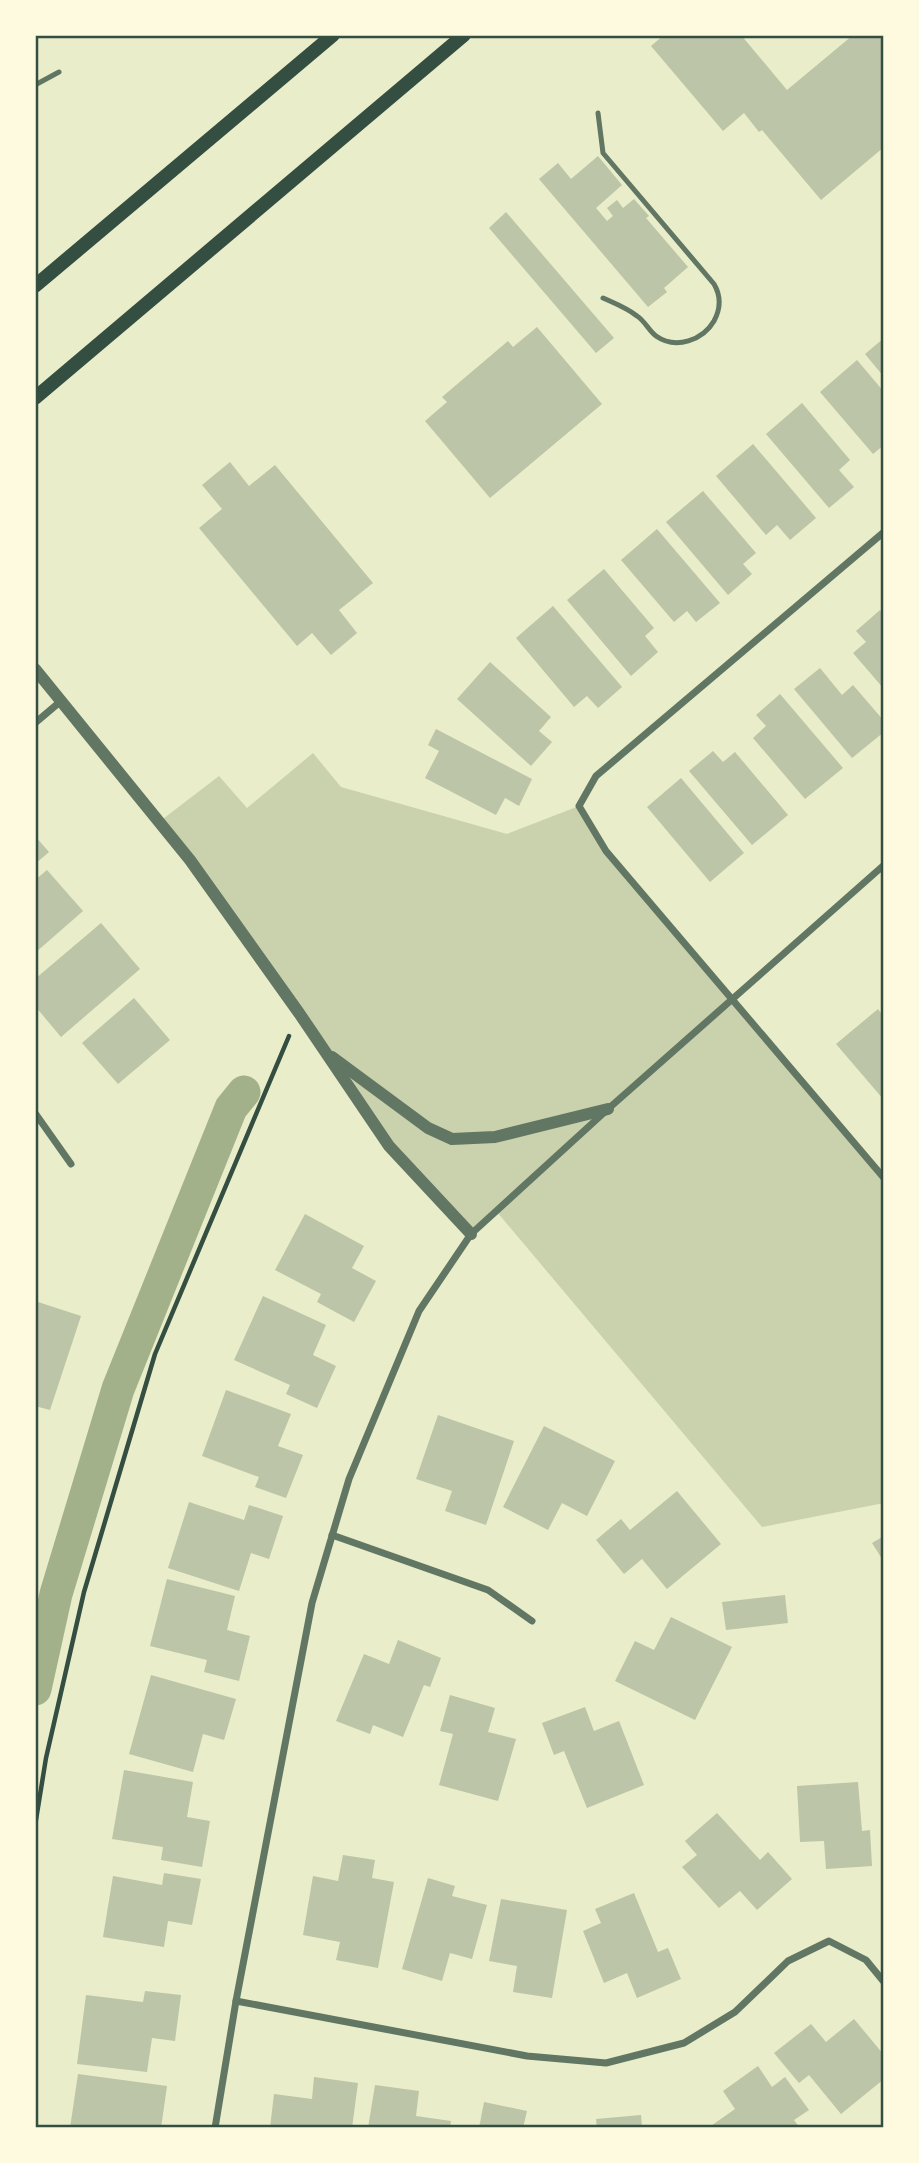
<svg xmlns="http://www.w3.org/2000/svg" width="919" height="2163" font-family="Figtree,sans-serif">
<rect width="100%" height="100%" fill="#e9edc9"/>
<path fill="#cad2ad" d="M313 753 341 787 507 834 579 806 606 851 884 1178V1503L762 1527 497 1212 471 1234 389 1146 159 822 219 776 247 808Z"/>
<g fill="none" stroke-linecap="round" stroke-linejoin="round">
<path stroke="#a3b18a" stroke-width="33" d="M35 1689 56 1594 118 1389 231 1108 244 1092"/>
</g>
<g fill="#bcc5a7">
<path d="M664 35H741L787 90 853 35H884V147L821 200 762 130 759 132 744 113 723 131 651 46Z"/>
<path d="M598 156 622 185 596 208 607 221 613 216 607 208 617 200 623 208 634 199 649 216 646 218 688 267 664 288 667 292 648 307 539 179 558 163 571 179Z"/>
<path d="M506 212 614 338 596 353 489 228Z"/>
<path d="M537 327 602 404 490 498 425 421 447 402 442 397 508 341 513 347Z"/>
<path d="M884 338V377L865 354Z"/>
<path d="M857 360 884 392V445L873 454 820 392Z"/>
<path d="M802 403 850 460 839 470 854 487 829 508 766 434Z"/>
<path d="M753 444 816 518 790 540 777 525 766 535 716 476Z"/>
<path d="M230 462 249 486 275 465 373 583 339 610 357 633 331 655 312 633 297 646 199 528 222 509 202 485Z"/>
<path d="M703 491 756 553 743 564 752 574 728 595 666 522Z"/>
<path d="M657 529 720 603 696 622 687 611 674 622 621 560Z"/>
<path d="M604 569 654 628 645 636 658 652 631 676 567 600Z"/>
<path d="M553 606 622 687 598 708 587 696 574 707 516 638Z"/>
<path d="M880 610 884 616V689L853 653 866 642 856 631Z"/>
<path d="M490 662 551 717 539 731 552 742 531 766 457 699Z"/>
<path d="M820 668 842 695 853 685 884 721V732L852 758 794 689Z"/>
<path d="M780 694 843 768 805 799 753 738 766 726 756 715Z"/>
<path d="M436 729 532 779 519 806 505 798 496 815 425 778 439 751 428 745Z"/>
<path d="M713 751 723 762 735 752 788 815 752 845 689 771Z"/>
<path d="M681 778 744 853 710 882 647 807Z"/>
<path d="M35 836 49 852 35 864Z"/>
<path d="M47 870 83 911 35 953V880Z"/>
<path d="M101 923 140 969 61 1037 35 1006V979Z"/>
<path d="M134 998 170 1040 118 1084 82 1043Z"/>
<path d="M878 1009 884 1017V1100L836 1044Z"/>
<path d="M305 1214 364 1246 352 1268 376 1281 354 1322 317 1302 321 1294 275 1270Z"/>
<path d="M263 1296 326 1325 313 1355 336 1366 317 1408 286 1394 290 1385 234 1360Z"/>
<path d="M35 1301 81 1316 50 1410 35 1406Z"/>
<path d="M226 1390 291 1414 278 1446 303 1455 286 1498 255 1487 259 1477 202 1456Z"/>
<path d="M438 1415 514 1441 486 1525 445 1511 452 1491 416 1479Z"/>
<path d="M544 1426 615 1461 587 1516 562 1503 548 1530 503 1507Z"/>
<path d="M677 1491 721 1544 667 1589 642 1559 624 1574 596 1540 621 1519 630 1530Z"/>
<path d="M189 1502 244 1520 249 1505 283 1516 269 1559 251 1553 239 1591 168 1568Z"/>
<path d="M884 1536V1562L872 1543Z"/>
<path d="M167 1579 235 1596 227 1630 250 1636 239 1681 204 1672 207 1660 150 1646Z"/>
<path d="M785 1595 788 1623 726 1630 722 1602Z"/>
<path d="M671 1617 732 1647 695 1720 615 1681 635 1641 654 1650Z"/>
<path d="M398 1640 441 1658 430 1687 424 1685 403 1737 373 1725 370 1734 336 1721 364 1654 389 1664Z"/>
<path d="M151 1675 236 1699 224 1740 203 1734 193 1772 129 1754Z"/>
<path d="M450 1695 495 1708 488 1732 516 1739 498 1801 439 1785 453 1734 440 1731Z"/>
<path d="M585 1707 594 1731 619 1721 644 1785 587 1808 564 1751 554 1755 542 1723Z"/>
<path d="M124 1770 193 1782 187 1817 210 1821 202 1867 161 1860 163 1847 112 1839Z"/>
<path d="M858 1782 862 1831 870 1830 872 1866 826 1869 824 1841 800 1842 797 1786Z"/>
<path d="M717 1813 760 1860 768 1852 792 1879 757 1910 740 1891 719 1908 682 1867 697 1855 685 1841Z"/>
<path d="M343 1855 375 1860 372 1878 394 1882 378 1968 336 1960 340 1942 303 1935 313 1876 338 1881Z"/>
<path d="M164 1873 201 1879 192 1925 168 1921 164 1947 103 1937 113 1876 162 1885Z"/>
<path d="M428 1878 455 1886 452 1896 487 1905 472 1959 450 1953 442 1981 402 1969Z"/>
<path d="M634 1893 658 1952 668 1948 681 1979 637 1998 627 1973 604 1983 583 1931 601 1923 595 1909Z"/>
<path d="M501 1899 567 1910 552 1998 513 1992 517 1966 489 1961Z"/>
<path d="M145 1991 181 1995 175 2041 152 2038 147 2072 77 2064 86 1995 143 2002Z"/>
<path d="M854 2019 884 2055V2079L841 2114 809 2075 799 2083 774 2053 811 2024 826 2042Z"/>
<path d="M758 2066 772 2087 785 2077 809 2110 794 2120 800 2128H708L735 2109 723 2091Z"/>
<path d="M78 2074 167 2086 161 2128H70Z"/>
<path d="M314 2077 358 2083 352 2128H270L274 2094 312 2099Z"/>
<path d="M375 2085 419 2091 416 2116 451 2121 450 2128H368Z"/>
<path d="M484 2102 527 2111 523 2128H479Z"/>
<path d="M641 2115 642 2128H597L596 2119Z"/>
</g>
<g fill="none" stroke-linecap="round" stroke-linejoin="round">
<path stroke="#344e41" stroke-width="4.5" d="M35 1826 46 1758 84 1592 155 1354 289 1036"/>
<g stroke="#617663" stroke-width="5">
<path d="M35 85 59 72"/>
<path d="M598 113 603 153 714 284C721 296 721 308 714 321 703 340 676 350 656 336 649 331 645 321 637 316 627 308 614 303 603 298"/>
</g>
<g stroke="#617663" stroke-width="7">
<path d="M884 532 596 776 579 806 606 851 884 1178"/>
<path d="M35 723 61 701"/>
<path d="M35 1113 71 1164"/>
<path d="M332 1535 488 1590 532 1621"/>
<path d="M236 2001 527 2056 606 2063 684 2043 735 2012 788 1961 829 1941 866 1960 884 1982"/>
<path d="M215 2128 236 2001 312 1603 349 1479 419 1311 471 1234 608 1109 884 865"/>
</g>
<g stroke="#617663" stroke-width="12">
<path d="M35 669 190 860 299 1013 389 1146 471 1234"/>
<path d="M332 1057 428 1128 452 1139 495 1137 608 1109"/>
</g>
<g stroke="#344e41" stroke-width="14">
<path d="M35 286 333 35"/>
<path d="M35 398 464 35"/>
</g>
</g>
<rect width="919" height="2163" fill="none" stroke="#fefae0" stroke-width="74"/>
<rect x="37" y="37" width="845" height="2089" fill="none" stroke="#344e41" stroke-width="2.5"/>
</svg>
